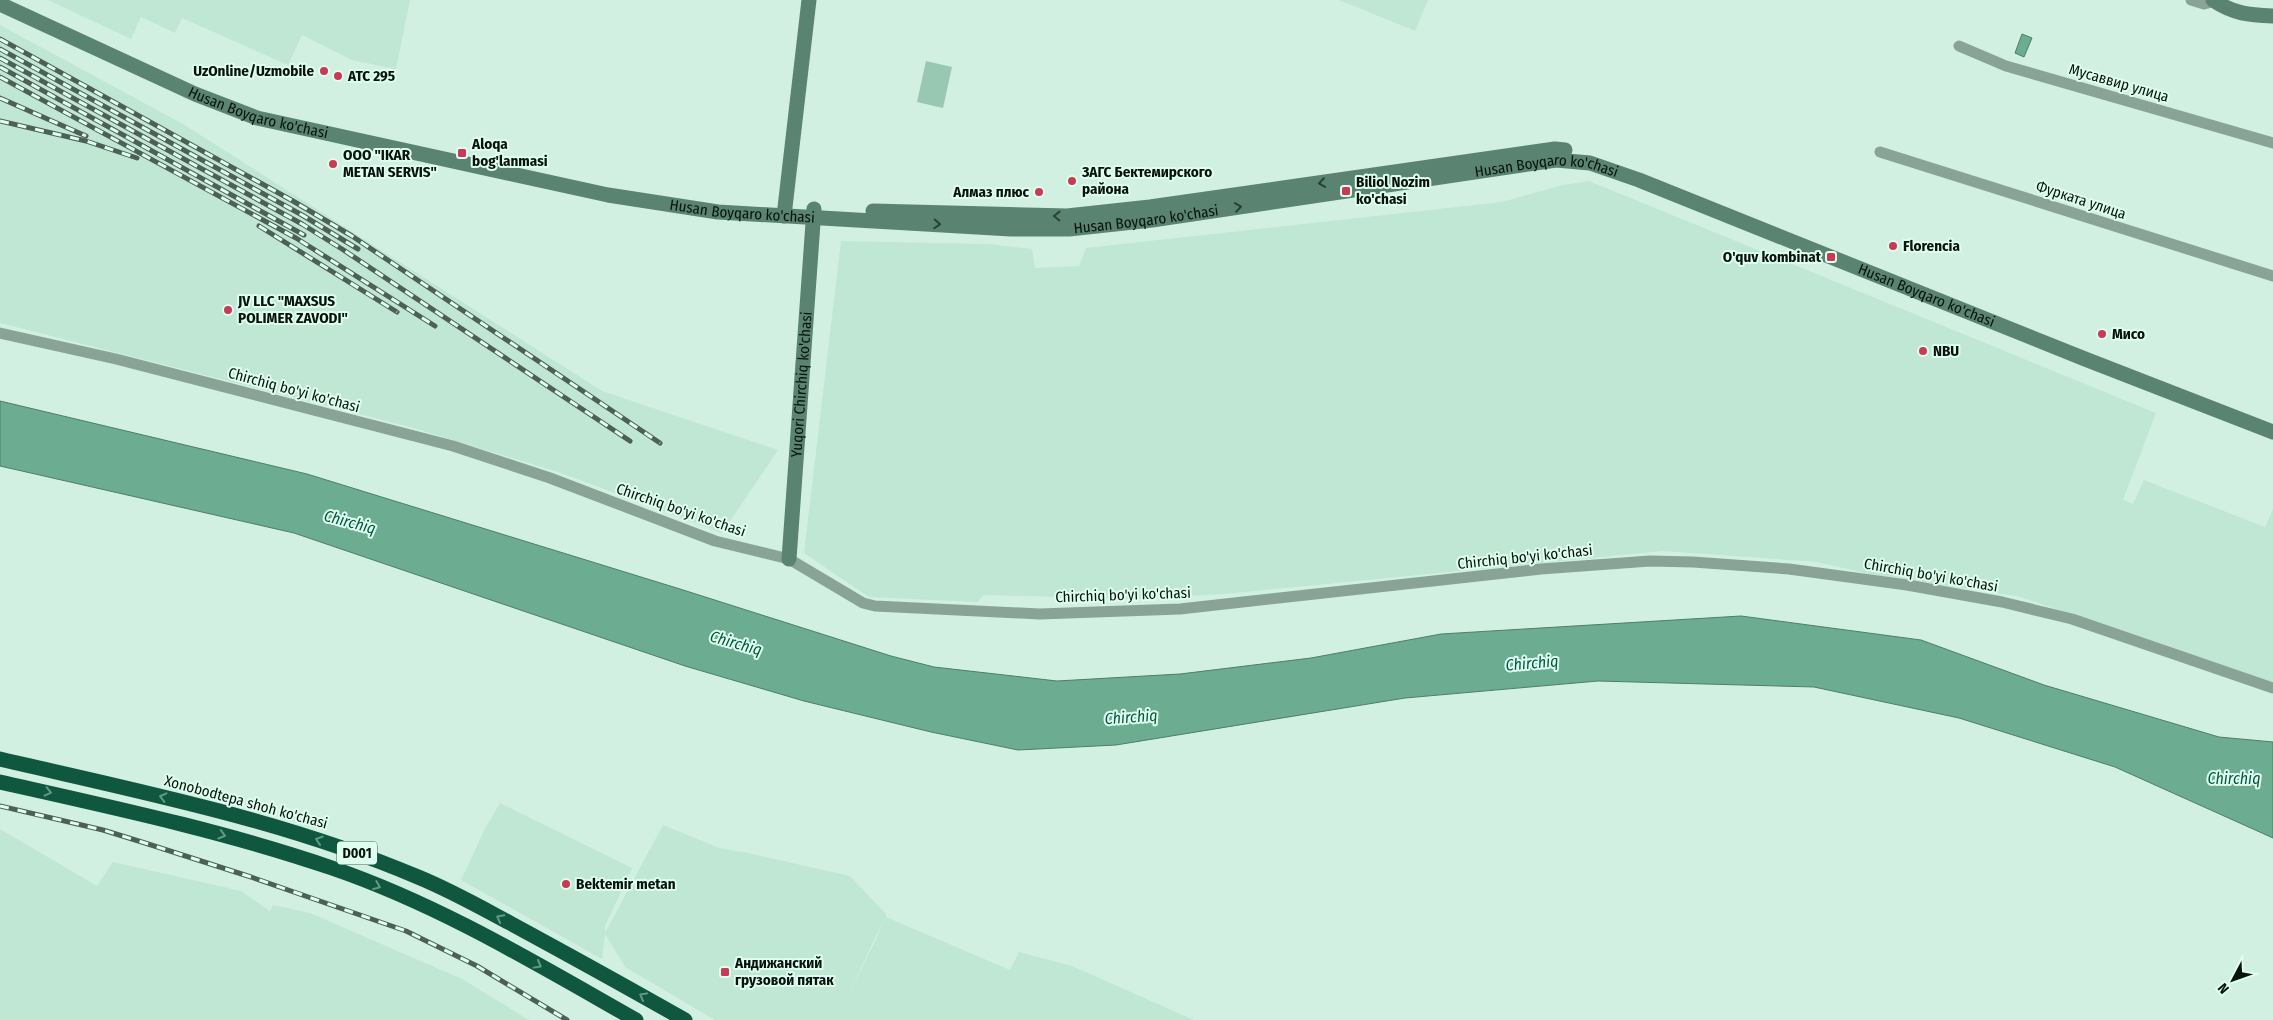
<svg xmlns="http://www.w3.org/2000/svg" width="2273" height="1020" font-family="'Fira Sans Condensed',sans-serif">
<rect width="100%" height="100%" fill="#d1f0e1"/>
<g fill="#bfe7d4" fill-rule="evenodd">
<path d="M48 0H410L396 69 352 60 302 35 288 65 182 18 175 33 141 17 131 39Z"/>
<path d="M1339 0H1428L1415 31Z"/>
<path d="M0 25 183 124 602 391 778 450 722 533 558 472 410 427 0 323Z"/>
<path d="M1589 181 2156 413 2123 500 2133 504 2144 480 2265 527 2273 509V682L2017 596 1874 575 1817 562 1663 551 1224 594 1135 599 984 595 977 602 869 597 804 553 841 241 988 244 1032 249 1035 268 1079 266 1086 248 1502 202 1563 185Z"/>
<path d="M500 803 632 868 605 926V933L663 825 719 848 748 853 850 876 886 914V917L1010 970 1019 952 1072 966 1194 1020H715L625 967 605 934 602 959 461 880 485 829ZM884 920 876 939 846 1000 875 938Z"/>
<path d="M0 829 97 886 113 862 241 891 270 911 273 905 310 913 462 979 529 1020H0Z"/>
</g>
<path fill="#98c7b2" d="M926 61 952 67 943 108 917 102Z"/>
<g fill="#6cac90" stroke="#4e7e69">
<path d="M2022 34 2032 38 2024 57 2015 53Z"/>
<path d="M0 401 307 474 680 589 891 656 934 667 1057 681 1180 674 1311 658 1441 634 1741 616 1921 640 2044 685 2219 737 2273 742V838L2115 767 1959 718 1814 687 1598 681 1405 698 1116 745 1018 750 931 732 804 701 685 666 294 533 0 466Z"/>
</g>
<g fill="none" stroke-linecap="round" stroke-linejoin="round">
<g stroke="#89a497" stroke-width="11">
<path d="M2191 0 2204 4 2215 1"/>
<path d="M1959 46 2006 66 2273 143"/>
<path d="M1880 152 2273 276"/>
<path d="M0 333 116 359 453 446 550 478 715 541 789 559 863 603 875 606 1040 614 1180 609 1541 569 1650 561 1693 562 1789 569 1907 585 2002 602 2072 619 2273 688"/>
</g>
<g stroke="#5a8371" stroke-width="15">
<path d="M2213 0C2234 14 2249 15 2273 16"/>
<path id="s1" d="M0 4 195 94 257 118 608 195 718 212 1011 229H1069L1152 220 1556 160 1590 163 1639 180 2085 359 2273 432"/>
<path d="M873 211 1067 216 1150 207 1555 149 1565 150"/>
<path d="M784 216 809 0"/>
<path id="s2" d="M789 559 814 209"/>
</g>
<g stroke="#10573f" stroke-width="15">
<path d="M0 759C141 792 284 820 418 877 450 890 480 907 510 923 569 955 627 987 685 1020"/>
<path d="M0 782C111 807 224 831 332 868 440 905 537 964 636 1020"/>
</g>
<defs>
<g id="rail">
<path d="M0 39 293 201 352 236 660 443"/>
<path d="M0 49 302 215 358 249"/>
<path d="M0 58 302 224 342 249 630 441"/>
<path d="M0 67 304 235"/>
<path d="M0 77 296 238 435 326"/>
<path d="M0 98 86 136"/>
<path d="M0 121 86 141 137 158"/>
<path d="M259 226 397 312"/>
<path d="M0 806 103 830 145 843 251 877 406 931 477 966 567 1020"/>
</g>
</defs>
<use href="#rail" stroke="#4d5f56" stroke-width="5"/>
<use href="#rail" stroke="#defeef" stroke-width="3" stroke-dasharray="9" stroke-linecap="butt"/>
</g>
<defs><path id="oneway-chevron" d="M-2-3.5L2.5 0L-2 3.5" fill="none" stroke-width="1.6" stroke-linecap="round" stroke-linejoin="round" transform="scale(1.25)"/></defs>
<g stroke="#294036">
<use href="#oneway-chevron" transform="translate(1322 183) rotate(172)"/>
<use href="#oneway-chevron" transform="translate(1238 207) rotate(-8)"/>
<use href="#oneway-chevron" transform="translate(1057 216) rotate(-179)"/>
<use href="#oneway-chevron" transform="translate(937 224) rotate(3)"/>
</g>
<g stroke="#629a85">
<use href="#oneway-chevron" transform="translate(48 792) rotate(13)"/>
<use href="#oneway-chevron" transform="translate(163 797) rotate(-166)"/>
<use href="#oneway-chevron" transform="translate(222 835) rotate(16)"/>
<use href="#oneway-chevron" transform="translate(319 840) rotate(-162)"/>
<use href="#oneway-chevron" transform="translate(377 886) rotate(22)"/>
<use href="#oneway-chevron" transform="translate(500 918) rotate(-152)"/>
<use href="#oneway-chevron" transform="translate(538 965) rotate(29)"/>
<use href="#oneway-chevron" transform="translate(643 996) rotate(-151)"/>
</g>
<g fill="#ca3a53" stroke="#defeef" stroke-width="2">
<circle cx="324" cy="71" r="5"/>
<circle cx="338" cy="76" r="5"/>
<rect x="457" y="148" width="10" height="10" rx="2.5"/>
<circle cx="333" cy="164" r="5"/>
<circle cx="1072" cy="181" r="5"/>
<rect x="1341" y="186" width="10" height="10" rx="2.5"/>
<circle cx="1039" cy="192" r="5"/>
<circle cx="1893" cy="246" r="5"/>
<rect x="1826" y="252" width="10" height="10" rx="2.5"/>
<circle cx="228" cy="310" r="5"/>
<circle cx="2102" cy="334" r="5"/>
<circle cx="1923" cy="351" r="5"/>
<circle cx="566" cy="884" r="5"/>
<rect x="720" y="967" width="10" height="10" rx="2.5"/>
</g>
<g text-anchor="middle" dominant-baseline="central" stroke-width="4" stroke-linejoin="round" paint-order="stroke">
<rect fill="#defeef" stroke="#485a52" stroke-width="1" x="337" y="841.5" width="40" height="23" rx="4"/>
<g font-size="14" font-weight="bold" fill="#08130e">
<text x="357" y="853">D001</text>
</g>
<g font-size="15" font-weight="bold" fill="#08130e" stroke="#defeef" text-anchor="start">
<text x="314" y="71" text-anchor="end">UzOnline/Uzmobile</text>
<text x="348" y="76">ATC 295</text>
<text x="472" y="144">Aloqa<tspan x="472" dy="17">bog'lanmasi</tspan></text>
<text x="343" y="155">OOO "IKAR<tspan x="343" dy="17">METAN SERVIS"</tspan></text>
<text x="1082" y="172">ЗАГС Бектемирского<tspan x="1082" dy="17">района</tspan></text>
<text x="1356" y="182">Biliol Nozim<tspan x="1356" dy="17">ko'chasi</tspan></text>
<text x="1029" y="192" text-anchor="end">Алмаз плюс</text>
<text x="1903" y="246">Florencia</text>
<text x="1821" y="257" text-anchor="end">O'quv kombinat</text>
<text x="238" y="301">JV LLC "MAXSUS<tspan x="238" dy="17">POLIMER ZAVODI"</tspan></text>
<text x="2112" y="334">Мисо</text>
<text x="1933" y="351">NBU</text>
<text x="576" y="884">Bektemir metan</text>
<text x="735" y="963">Андижанский<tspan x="735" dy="17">грузовой пятак</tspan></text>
</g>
<g font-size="15" fill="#08130e" stroke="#defeef">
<text transform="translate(2119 83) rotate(16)">Мусаввир улица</text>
<text stroke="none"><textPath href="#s1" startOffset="281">Husan Boyqaro ko'chasi</textPath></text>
<text stroke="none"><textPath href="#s1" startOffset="1586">Husan Boyqaro ko'chasi</textPath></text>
<text transform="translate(2081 200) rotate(18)">Фурката улица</text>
<text stroke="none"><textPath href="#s1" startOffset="776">Husan Boyqaro ko'chasi</textPath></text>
<text stroke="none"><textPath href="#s1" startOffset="1181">Husan Boyqaro ko'chasi</textPath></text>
<text stroke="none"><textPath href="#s1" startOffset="1991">Husan Boyqaro ko'chasi</textPath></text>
<text stroke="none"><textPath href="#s2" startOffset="175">Yuqori Chirchiq ko'chasi</textPath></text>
<text transform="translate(294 390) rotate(15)">Chirchiq bo'yi ko'chasi</text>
<text transform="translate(681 510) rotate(19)">Chirchiq bo'yi ko'chasi</text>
<text transform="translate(1525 557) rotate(-6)">Chirchiq bo'yi ko'chasi</text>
<text transform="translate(1931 575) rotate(10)">Chirchiq bo'yi ko'chasi</text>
<text transform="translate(1123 595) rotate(-2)">Chirchiq bo'yi ko'chasi</text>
<text transform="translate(246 802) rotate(15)">Xonobodtepa shoh ko'chasi</text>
</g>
<g font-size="16" font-style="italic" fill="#00593f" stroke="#defeef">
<text transform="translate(350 522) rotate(15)">Chirchiq</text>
<text transform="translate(736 643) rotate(16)">Chirchiq</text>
<text transform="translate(1532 663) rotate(-5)">Chirchiq</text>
<text transform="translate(1131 717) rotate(-4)">Chirchiq</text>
<text x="2234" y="778">Chirchiq</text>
</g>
</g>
<g transform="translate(2233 980) rotate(229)" stroke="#defeef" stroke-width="4" paint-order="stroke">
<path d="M0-4L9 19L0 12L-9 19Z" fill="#08130e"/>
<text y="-8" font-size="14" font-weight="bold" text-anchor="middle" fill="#08130e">N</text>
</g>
</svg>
